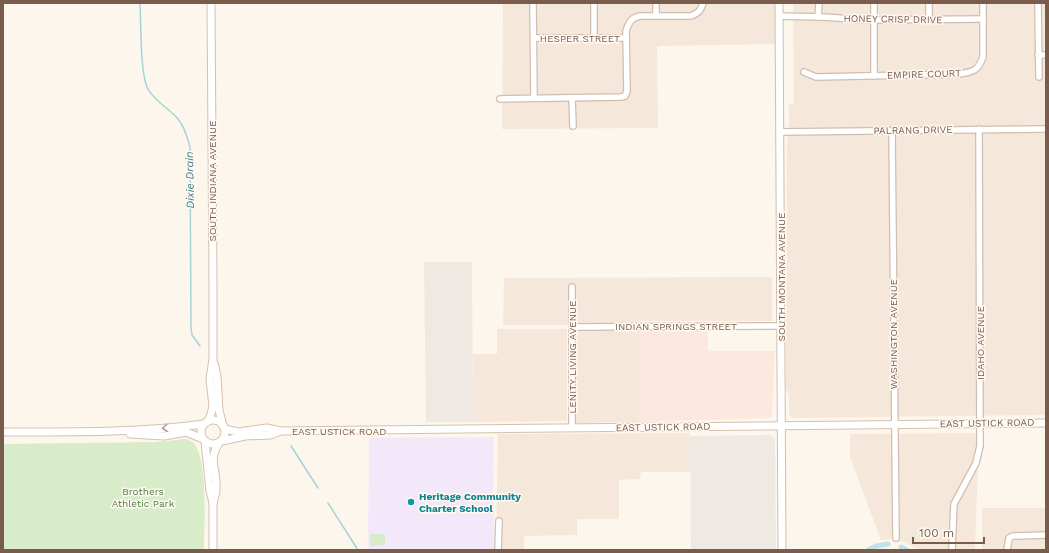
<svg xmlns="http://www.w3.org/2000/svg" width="1049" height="553" font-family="'Work Sans',sans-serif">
<rect width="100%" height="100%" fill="#fdf6ec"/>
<g fill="#f5e8da">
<path d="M503 3H775V44L657 46 658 128 502 129Z"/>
<path d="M793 3H1046V415L793 418 789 414V396L786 388 787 142 789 126V104H794Z"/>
<path d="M772 277V321H640L639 422 575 423 574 325H503L504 278Z"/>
<path d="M497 329H567V421L473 422V354H497Z"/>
<path d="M690 433V472H641L640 479 619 480V519H577V535L524 536V550H496L498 434Z"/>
<path d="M979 433 975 550H921L902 541 890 539 881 540 850 457V434Z"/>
<path d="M982 508H1046V550L982 549Z"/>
</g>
<path fill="#fde8e0" d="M639 331H708V351H775L772 416 769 417V418L639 422Z"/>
<g fill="#efe9e4">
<path d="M424 262H472L473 422H426Z"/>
<path d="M770 435 775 439 776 550H691L690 436Z"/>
</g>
<path fill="#f3e8fa" d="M494 437 493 466 494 550H368L369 438Z"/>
<g fill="#d8ecc9">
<path d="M185 439C189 440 193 441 195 445 208 464 204 526 204 550H3V444L159 442Z"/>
<path d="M370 534H385V545L370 546Z"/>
</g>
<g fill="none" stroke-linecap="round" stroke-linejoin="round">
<g stroke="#a5d3da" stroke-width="1.5">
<path d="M140 3C141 20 140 76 148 89 155 102 169 108 178 119 185 127 187 137 190 147L191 328 192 335 200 346"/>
<path d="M291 446 318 488"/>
<path d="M328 503 358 550"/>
</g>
<g stroke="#bfe3e8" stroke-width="5">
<path d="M901 547 907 550"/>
<path d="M868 550 876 546 888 544"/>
</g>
<defs>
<g id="minor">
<path d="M533 3 534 98"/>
<path d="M594 3V38"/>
<path d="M656 3V16"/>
<path d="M874 3V76"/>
<path d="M929 3V19"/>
<path d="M1038 3 1039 77"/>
<path d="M779 16 823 17 868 20 983 19"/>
<path d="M818 17 819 3"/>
<path d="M534 38H626"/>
<path d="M1038 55H1046"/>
<path d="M804 72 816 77 959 74C973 72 978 71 983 57V3"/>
<path d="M572 98 573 126"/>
<path d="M500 99 621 97 625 96 627 91 626 31C629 22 631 18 640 16H691C699 13 701 10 703 3"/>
<path d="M892 130 896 538"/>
<path d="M780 132 1046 129"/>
<path d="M572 287V428"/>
<path d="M572 327 781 326"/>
<path d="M498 550 499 521"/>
<path d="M952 550 954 504 976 463 980 446 979 129"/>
<path d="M1007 550 1009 538 1013 536 1046 535"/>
</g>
<path id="tertiary" d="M779 3 782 550"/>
<g id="secondary">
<path d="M214 363 217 376 219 410 223 426"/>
<circle cx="213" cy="432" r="12"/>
<path d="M207 422 210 417 213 407 210 379 213 359V284L211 3"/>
<path d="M225 429 238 432 267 428 280 431 1046 423"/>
<path d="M3 432C70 432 138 433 204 424"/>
<path d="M130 434 164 436 186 432 203 439"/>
<path d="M205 441 210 491 213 503V550"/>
<path d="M222 441 245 436 271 435 280 431"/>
<path d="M213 503C214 499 216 494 216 490 218 470 207 461 219 443"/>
</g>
</defs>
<use href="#minor" stroke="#d1beb0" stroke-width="8"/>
<use href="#tertiary" stroke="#d1beb0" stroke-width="9"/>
<use href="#secondary" stroke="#d6c0b0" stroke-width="9"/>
<use href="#minor" stroke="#fff" stroke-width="5.5"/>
<use href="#tertiary" stroke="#fff" stroke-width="7"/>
<use href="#secondary" stroke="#fff" stroke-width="7"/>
</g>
<defs><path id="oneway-chevron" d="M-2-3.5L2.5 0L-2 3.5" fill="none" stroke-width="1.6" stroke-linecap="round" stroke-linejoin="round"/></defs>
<use stroke="#af9d94" href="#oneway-chevron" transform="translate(165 428) rotate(175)"/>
<circle fill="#0f9aa8" stroke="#fffaf3" stroke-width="1.5" cx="411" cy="502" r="4"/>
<g text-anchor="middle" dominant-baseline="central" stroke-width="3" stroke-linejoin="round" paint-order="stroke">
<g font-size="10" fill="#7a5c4d" stroke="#fffaf3">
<text transform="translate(893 19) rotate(1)">HONEY CRISP DRIVE</text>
<text x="580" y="38">HESPER STREET</text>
<text transform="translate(924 74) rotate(-2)">EMPIRE COURT</text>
<text transform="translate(913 130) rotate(-1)">PALRANG DRIVE</text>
<text transform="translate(212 181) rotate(-90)">SOUTH INDIANA AVENUE</text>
<text transform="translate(781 277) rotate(-90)">SOUTH MONTANA AVENUE</text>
<text x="676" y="326">INDIAN SPRINGS STREET</text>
<text transform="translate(893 334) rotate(-90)">WASHINGTON AVENUE</text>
<text transform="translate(980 343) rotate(-90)">IDAHO AVENUE</text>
<text transform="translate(572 357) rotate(-90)">LENITY LIVING AVENUE</text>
<text transform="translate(987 423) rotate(-1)">EAST USTICK ROAD</text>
<text transform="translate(663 427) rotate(-1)">EAST USTICK ROAD</text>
<text x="339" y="431">EAST USTICK ROAD</text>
</g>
<g font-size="10" fill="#537a41" stroke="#fffaf3">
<text x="143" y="491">Brothers<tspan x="143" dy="12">Athletic Park</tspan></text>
</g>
<g font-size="10" font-weight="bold" fill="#0d838f" stroke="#fffaf3" text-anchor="start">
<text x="419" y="496">Heritage Community<tspan x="419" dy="12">Charter School</tspan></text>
</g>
<g font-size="11" font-style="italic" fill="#437c86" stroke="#fffaf3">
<text transform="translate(190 180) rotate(-91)">Dixie Drain</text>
</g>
</g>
<rect width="1049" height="553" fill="none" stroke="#7a5c4d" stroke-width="8"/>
<path d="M913 537v6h71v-6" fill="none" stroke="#7a5c4d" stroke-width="2"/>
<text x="919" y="537" font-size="12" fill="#7a5c4d" stroke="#fffaf3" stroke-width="3" paint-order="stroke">100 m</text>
</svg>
